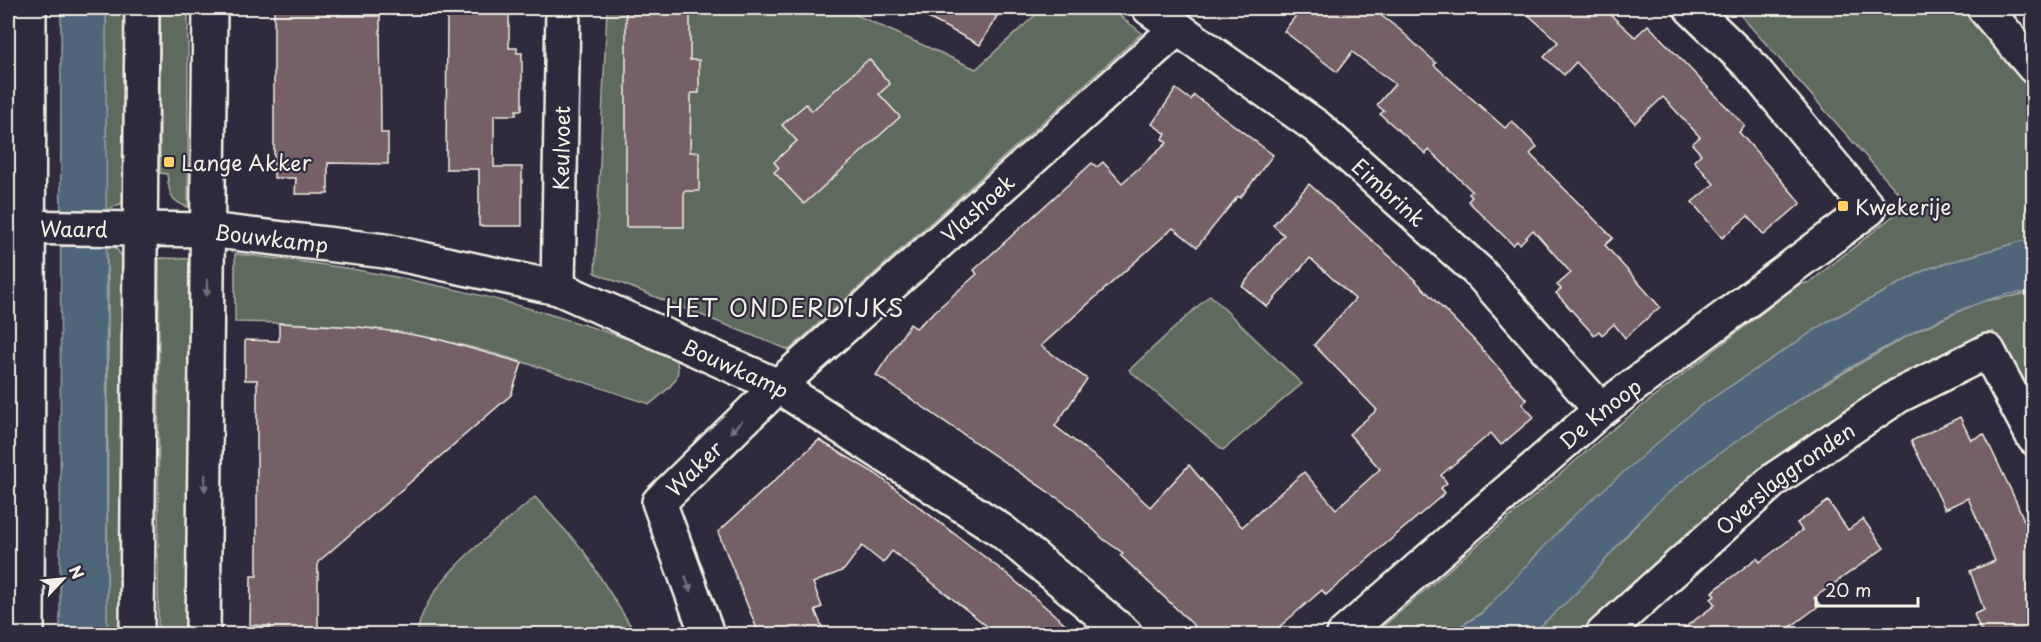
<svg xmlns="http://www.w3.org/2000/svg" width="2041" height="642" font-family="'Playpen Sans',sans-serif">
<rect width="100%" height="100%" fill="#2f2a3d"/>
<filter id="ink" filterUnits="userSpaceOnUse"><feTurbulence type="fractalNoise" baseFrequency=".0167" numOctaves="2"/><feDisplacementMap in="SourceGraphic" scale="12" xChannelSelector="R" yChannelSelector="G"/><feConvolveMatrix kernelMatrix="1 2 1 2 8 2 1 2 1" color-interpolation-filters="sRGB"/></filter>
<g filter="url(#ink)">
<g fill="#5f6a5e" stroke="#aaaea3" stroke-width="1.5">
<path d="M106 8H133L126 201 106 211Z"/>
<path d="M160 8H188V207C170 202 169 192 167 174L160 173Z"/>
<path d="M607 8H841L976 69 1043 8H1109L1142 33 789 350 595 273Z"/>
<path d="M1734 8H1981L2033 74V243L2022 241 1927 269 1827 322 1699 407 1481 613 1449 634H1374L1609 432 1798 285 1810 282 1908 204Z"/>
<path d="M106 243 116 248 123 258H132L131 634H107L108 285Z"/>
<path d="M235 254C388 268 529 302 673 355 688 378 666 390 650 404 581 382 511 355 440 340 372 326 305 323 235 322Z"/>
<path d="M159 258 195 259 194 634H158Z"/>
<path d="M2029 293H2033V400L1993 331 1765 473 1656 562 1581 634H1532L1577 591 1655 504 1701 464 1804 396 1910 334 1979 302Z"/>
<path d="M1210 295 1302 384 1223 450 1129 370Z"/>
<path d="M535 497 583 550 636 634H417C424 580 496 531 535 497Z"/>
</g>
<g fill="#4f667a" stroke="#919ea6" stroke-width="1.5">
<path d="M61 8H106L107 634H60Z"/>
<path d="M2022 241 2033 243V293C1960 283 1713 450 1657 503 1628 529 1605 563 1578 591 1563 606 1547 620 1532 634H1449L1482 613 1573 516 1699 407 1827 322 1927 269Z"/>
</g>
<g fill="#765f66" stroke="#f4f1e8" stroke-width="1.5">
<path d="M274 8H338V16H380L381 133H388V164L328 163V194H295L296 178H274Z"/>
<path d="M447 8H509V48H517V53H522V110H516V115H494V167H522V226H479V169H446Z"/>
<path d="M626 8H690V60H699V93H691L690 152H699V191H684V227H626Z"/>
<path d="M909 8H980L997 16 980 45Z"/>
<path d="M1302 8H1371L1399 29 1436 63 1434 65 1505 128 1512 121 1537 147 1530 154 1613 238 1605 245 1660 307 1625 338 1614 324 1602 335 1599 331 1594 335 1556 293 1561 289 1557 285 1571 273 1533 230 1520 244 1517 241 1513 245 1468 201 1472 197 1469 194 1472 191 1429 150 1426 154 1380 114 1384 111 1377 105 1395 84 1352 52 1337 72 1284 31Z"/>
<path d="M1521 8H1603L1635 37 1648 25 1745 126 1739 132 1801 203 1764 235 1748 216 1722 238 1692 202 1714 184 1694 161 1701 154 1692 144 1700 137 1663 97 1635 123 1576 62 1564 75 1544 57 1558 42Z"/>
<path d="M869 59 890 84 879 94 900 117 804 204 774 172 779 168 774 162 797 141 782 125 806 104 812 111Z"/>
<path d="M1176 89 1191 100 1194 95 1273 155 1240 198 1238 196 1197 247 1173 228 1041 346 1087 379 1055 426 1102 462 1150 507 1189 465 1242 527 1304 472 1336 509 1380 469 1349 434 1377 410 1314 345 1355 299 1310 258 1267 307 1242 286 1284 235 1273 225 1309 184 1404 269 1472 338 1527 400 1522 404 1534 417 1501 445 1491 433 1441 475 1447 483 1441 488 1445 493 1326 595 1322 590 1271 634H1203L1120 555 1123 553 1103 539 1072 508 876 375 910 324 916 328 977 274 974 270 1092 163 1097 167 1103 162 1122 183 1167 143 1162 139 1166 134 1152 124Z"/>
<path d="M279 323 358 327 398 332 441 340 522 363 511 395 318 562V634H270V626L250 625 251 576H257V380H245V340L279 341Z"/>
<path d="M1960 417 1971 440 1984 434 2016 501 2034 545V634H1982L1974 614 1984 610 1970 571 1995 561 1968 498 1945 509 1911 441Z"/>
<path d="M819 440 876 474 1007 574 1077 634H997L892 551 883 563 862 546 844 570 813 583 822 607 815 610 825 634H759L718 532Z"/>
<path d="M1828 501 1848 530 1863 519 1884 548 1814 598 1820 605 1781 634H1676L1715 605 1711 599 1715 596 1712 592 1757 558 1760 562 1802 530 1797 523Z"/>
</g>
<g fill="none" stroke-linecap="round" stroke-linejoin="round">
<defs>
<g id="minor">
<path id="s1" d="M1149 8 1317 127 1479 272 1601 410"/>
<path d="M1984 8 2034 67"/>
<path id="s2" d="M8 227 208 230 385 251 558 288 778 386 1002 531 1125 634"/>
<path id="s3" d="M558 288 563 8"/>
<path d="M27 634 29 8"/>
<path d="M137 634 142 8"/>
<path d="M203 634 210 8"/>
<path id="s4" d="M707 634 659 502 778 386 1178 28"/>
<path id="s5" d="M1344 634 1601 410 1869 209 1751 66 1691 8"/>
<path id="s6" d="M1603 634 1775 479 1898 396 1988 351 2034 438"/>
</g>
</defs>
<use href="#minor" stroke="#f4f1e8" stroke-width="38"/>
<use href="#minor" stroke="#2f2a3d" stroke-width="33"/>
</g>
<defs><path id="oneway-solid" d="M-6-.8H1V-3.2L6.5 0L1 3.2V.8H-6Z" transform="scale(1.5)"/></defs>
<g fill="#747079">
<use href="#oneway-solid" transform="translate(207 288) rotate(91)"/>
<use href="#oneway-solid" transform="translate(736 427) rotate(136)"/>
<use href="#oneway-solid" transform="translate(205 483) rotate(91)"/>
<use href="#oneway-solid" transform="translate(688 584) rotate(71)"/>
</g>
</g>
<g fill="#ffd166" stroke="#2f2a3d" stroke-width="2">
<rect x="163" y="156" width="12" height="12" rx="3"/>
<rect x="1837" y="200" width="12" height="12" rx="3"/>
</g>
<g text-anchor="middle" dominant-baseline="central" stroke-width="4.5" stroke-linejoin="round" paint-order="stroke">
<g font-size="21" fill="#f4f1e8" stroke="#2f2a3d">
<text stroke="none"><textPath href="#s3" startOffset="140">Keulvoet</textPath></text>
<text stroke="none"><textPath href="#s1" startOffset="303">Eimbrink</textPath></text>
<text stroke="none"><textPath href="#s4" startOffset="574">Vlashoek</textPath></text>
<text stroke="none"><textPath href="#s2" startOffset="66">Waard</textPath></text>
<text stroke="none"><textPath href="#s2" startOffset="264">Bouwkamp</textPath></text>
<text stroke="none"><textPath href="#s2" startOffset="750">Bouwkamp</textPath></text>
<text stroke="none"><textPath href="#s5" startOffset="338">De Knoop</textPath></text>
<text stroke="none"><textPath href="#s4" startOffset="189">Waker</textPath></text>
<text stroke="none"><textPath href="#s6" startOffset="240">Overslaggronden</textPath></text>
</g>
<g font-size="21" fill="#f4f1e8" stroke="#2f2a3d" text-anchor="start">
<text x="181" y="162">Lange Akker</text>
<text x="1855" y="206">Kwekerije</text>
</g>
<g font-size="24" letter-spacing="1.5" fill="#f4f1e8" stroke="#2f2a3d">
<text x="785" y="307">HET ONDERDIJKS</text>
</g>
</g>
<rect width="2041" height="642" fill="none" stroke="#2f2a3d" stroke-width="30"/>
<rect x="15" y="15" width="2011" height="612" fill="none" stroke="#f4f1e8" stroke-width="2" filter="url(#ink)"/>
<g transform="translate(63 579) rotate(64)" stroke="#2f2a3d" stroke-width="4.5" paint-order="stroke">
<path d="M0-4.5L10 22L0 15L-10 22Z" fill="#f4f1e8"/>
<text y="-9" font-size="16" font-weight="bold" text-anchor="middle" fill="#f4f1e8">N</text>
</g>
<path d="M1816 597v9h102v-9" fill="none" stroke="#f4f1e8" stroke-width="3"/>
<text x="1825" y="597" font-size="18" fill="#f4f1e8" stroke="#2f2a3d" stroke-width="4.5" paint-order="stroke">20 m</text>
</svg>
